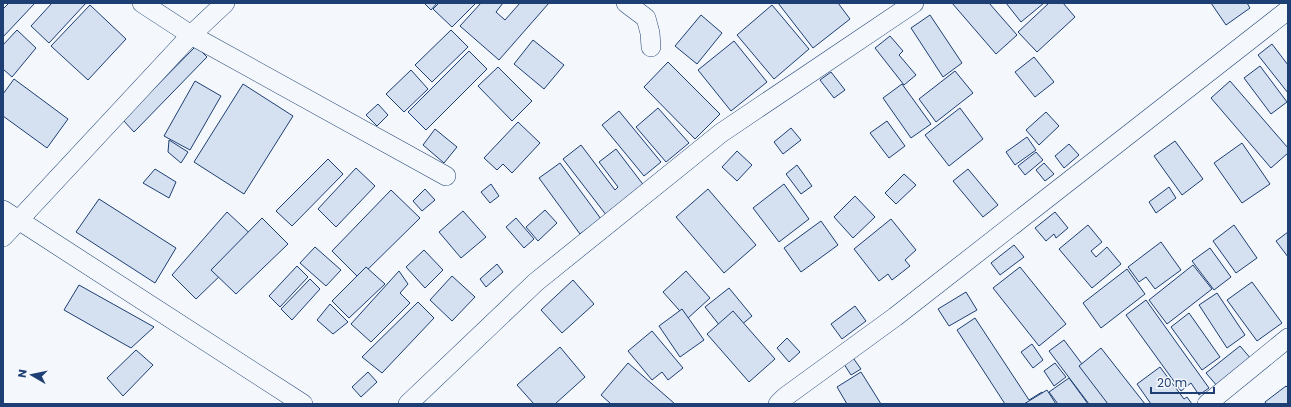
<svg xmlns="http://www.w3.org/2000/svg" width="1291" height="407" font-family="Poppins,sans-serif">
<rect width="100%" height="100%" fill="#f4f7fb"/>
<g fill="#d5e0f0" stroke="#1d3f73">
<path d="M9 3H35L3 37V9Z"/>
<path d="M52 3H86L49 43 31 26Z"/>
<path d="M424 3H437L431 10Z"/>
<path d="M439 3H476L452 27 433 9Z"/>
<path d="M481 3H503L496 12 505 20 520 3H549L499 60 460 26Z"/>
<path d="M778 3H838L850 19 813 48Z"/>
<path d="M952 3H989L1017 35 996 54Z"/>
<path d="M1006 3H1044L1021 22Z"/>
<path d="M1049 3H1063L1075 17 1037 52 1018 32Z"/>
<path d="M1211 3H1247L1250 8 1226 25Z"/>
<path d="M90 5 126 39 88 80 51 46Z"/>
<path d="M772 5 809 49 774 79 737 35Z"/>
<path d="M701 15 722 33 697 64 675 46Z"/>
<path d="M930 15 962 63 943 77 911 28Z"/>
<path d="M17 30 36 48 12 77 3 69V45Z"/>
<path d="M451 30 468 47 432 82 415 65Z"/>
<path d="M890 36 903 51 899 55 916 75 904 85 875 48Z"/>
<path d="M533 40 564 65 544 89 514 64Z"/>
<path d="M734 41 767 82 731 111 698 70Z"/>
<path d="M1272 44 1288 65V93L1258 55Z"/>
<path d="M196 46 207 57 134 132 123 120Z"/>
<path d="M469 51 487 69 426 130 408 112Z"/>
<path d="M1034 57 1054 82 1035 97 1015 72Z"/>
<path d="M668 62 720 114 695 139 644 87Z"/>
<path d="M1260 66 1287 102 1271 114 1244 78Z"/>
<path d="M498 67 532 101 512 121 478 86Z"/>
<path d="M411 70 428 89 404 112 386 94Z"/>
<path d="M955 71 973 93 936 122 919 99Z"/>
<path d="M831 72 845 90 834 98 820 80Z"/>
<path d="M14 79 68 119 47 148 3 116V94Z"/>
<path d="M195 81 221 96 190 150 164 136Z"/>
<path d="M1230 81 1288 148V153L1271 168 1211 98Z"/>
<path d="M243 84 293 116 244 194 194 162Z"/>
<path d="M902 84 931 124 911 138 883 98Z"/>
<path d="M378 104 388 115 377 126 366 115Z"/>
<path d="M658 108 689 143 666 162 636 127Z"/>
<path d="M960 108 983 139 949 166 925 135Z"/>
<path d="M619 111 661 162 644 176 602 125Z"/>
<path d="M1046 112 1059 126 1039 145 1026 130Z"/>
<path d="M887 121 905 146 889 158 870 133Z"/>
<path d="M518 122 540 143 512 173 503 164 497 170 484 158Z"/>
<path d="M791 128 801 140 783 154 774 142Z"/>
<path d="M435 129 457 147 444 163 423 145Z"/>
<path d="M1027 137 1036 150 1015 165 1006 152Z"/>
<path d="M169 140 188 152 181 163 168 152Z"/>
<path d="M1175 141 1203 179 1182 195 1154 156Z"/>
<path d="M1242 143 1270 184 1242 203 1214 163Z"/>
<path d="M1069 144 1079 155 1064 168 1055 156Z"/>
<path d="M581 145 615 190 618 187 599 162 616 149 645 187 607 216 563 159Z"/>
<path d="M737 151 752 165 737 181 722 167Z"/>
<path d="M1036 152 1043 160 1025 175 1018 166Z"/>
<path d="M328 159 343 174 292 226 276 211Z"/>
<path d="M560 163 601 219 580 234 539 178Z"/>
<path d="M1044 163 1054 174 1045 181 1036 170Z"/>
<path d="M797 165 812 186 801 194 786 174Z"/>
<path d="M356 168 375 186 336 227 318 209Z"/>
<path d="M155 169 176 182 169 198 143 183Z"/>
<path d="M968 169 998 205 983 217 953 181Z"/>
<path d="M904 174 916 185 896 204 885 193Z"/>
<path d="M491 184 499 196 490 203 481 192Z"/>
<path d="M784 184 809 219 779 242 753 208Z"/>
<path d="M1169 187 1176 198 1156 213 1149 202Z"/>
<path d="M425 189 435 200 422 211 413 201Z"/>
<path d="M708 189 756 245 724 273 676 217Z"/>
<path d="M391 190 420 218 359 278 332 251Z"/>
<path d="M855 196 875 217 853 238 834 217Z"/>
<path d="M99 199 176 248 155 283 76 232Z"/>
<path d="M545 210 557 223 538 241 526 227Z"/>
<path d="M463 211 486 237 461 258 439 232Z"/>
<path d="M227 212 257 240 196 299 172 275Z"/>
<path d="M1055 212 1068 228 1056 238 1054 234 1046 241 1035 228Z"/>
<path d="M262 218 288 244 236 294 211 270Z"/>
<path d="M516 218 534 239 524 248 506 227Z"/>
<path d="M891 219 916 250 905 260 910 266 892 280 888 274 879 281 854 249Z"/>
<path d="M821 221 838 245 801 272 784 248Z"/>
<path d="M1088 225 1102 242 1091 251 1096 257 1107 247 1121 264 1092 288 1059 249Z"/>
<path d="M1234 225 1257 258 1236 273 1213 241Z"/>
<path d="M1288 232V257L1276 241Z"/>
<path d="M1161 242 1181 270 1155 289 1146 277 1139 282 1128 267Z"/>
<path d="M1014 245 1024 257 1000 275 991 263Z"/>
<path d="M315 247 341 270 326 286 300 263Z"/>
<path d="M1210 248 1231 277 1214 290 1192 261Z"/>
<path d="M424 250 443 270 425 288 406 267Z"/>
<path d="M497 264 503 272 486 287 480 279Z"/>
<path d="M1193 265 1212 289 1167 324 1149 300Z"/>
<path d="M297 266 308 277 280 307 269 296Z"/>
<path d="M366 267 385 284 349 318 332 301Z"/>
<path d="M1020 267 1066 324 1039 346 993 288Z"/>
<path d="M1127 269 1145 294 1101 328 1083 303Z"/>
<path d="M399 271 408 284 400 293 410 303 371 342 351 324Z"/>
<path d="M686 271 710 298 687 319 663 292Z"/>
<path d="M452 276 475 297 452 321 430 300Z"/>
<path d="M310 279 320 289 292 320 281 309Z"/>
<path d="M573 280 594 304 562 333 541 310Z"/>
<path d="M1252 282 1282 323 1257 341 1227 300Z"/>
<path d="M79 285 154 327 131 348 64 310Z"/>
<path d="M729 288 752 316 728 336 705 307Z"/>
<path d="M966 292 977 310 949 326 938 309Z"/>
<path d="M1217 293 1245 335 1227 348 1199 305Z"/>
<path d="M1146 300 1209 388 1199 395 1191 383 1181 391 1126 315Z"/>
<path d="M418 302 434 318 382 373 362 357Z"/>
<path d="M330 304 348 322 333 334 317 320Z"/>
<path d="M855 306 866 321 842 339 831 324Z"/>
<path d="M682 309 704 340 680 357 659 326Z"/>
<path d="M733 311 775 359 749 382 707 334Z"/>
<path d="M1189 313 1220 357 1202 370 1171 327Z"/>
<path d="M975 318 1029 400 1042 392 1050 404H1005L957 330Z"/>
<path d="M652 331 683 368 668 380 662 372 652 380 628 351Z"/>
<path d="M787 338 800 352 789 362 777 348Z"/>
<path d="M1064 340 1112 404H1089L1049 351Z"/>
<path d="M1032 344 1043 360 1033 368 1021 352Z"/>
<path d="M1240 346 1252 360 1218 387 1206 373Z"/>
<path d="M560 347 585 377 555 404H534L517 385Z"/>
<path d="M1101 348 1145 404H1108L1079 366Z"/>
<path d="M136 350 153 365 123 396 107 378Z"/>
<path d="M851 355 861 369 851 375 842 361Z"/>
<path d="M628 363 675 404H611L601 395Z"/>
<path d="M1055 363 1066 377 1054 386 1044 371Z"/>
<path d="M1160 367 1184 399 1187 397 1192 404H1151L1137 384Z"/>
<path d="M368 372 377 382 361 397 352 387Z"/>
<path d="M861 372 881 404H847L837 387Z"/>
<path d="M1069 378 1088 404H1058L1049 392Z"/>
<path d="M1286 386 1288 388V404H1266L1265 402Z"/>
<path d="M1047 390 1056 404H1024Z"/>
</g>
<g fill="none" stroke-linecap="round" stroke-linejoin="round">
<defs>
<g id="street">
<path d="M142 3 191 35 446 176"/>
<path d="M626 3 646 18 650 33 651 47"/>
<path d="M3 210 303 404"/>
<path d="M3 237 191 35 225 3"/>
<path d="M408 404 536 282 721 133 914 3"/>
<path d="M778 404 785 397 895 317 1288 10"/>
<path d="M1207 404 1288 338"/>
</g>
</defs>
<use href="#street" stroke="#1d3f73" stroke-width="20"/>
<use href="#street" stroke="#f4f7fb" stroke-width="19"/>
</g>
<rect width="1291" height="407" fill="none" stroke="#1d3f73" stroke-width="8"/>
<g transform="translate(32 375) rotate(279)" stroke="#f4f7fb" stroke-width="3" paint-order="stroke">
<path d="M0-3L7 15L0 10L-7 15Z" fill="#1d3f73"/>
<text y="-6" font-size="11" font-weight="bold" text-anchor="middle" fill="#1d3f73">N</text>
</g>
<path d="M1151 387v6h63v-6" fill="none" stroke="#1d3f73" stroke-width="2"/>
<text x="1157" y="387" font-size="12" fill="#1d3f73" stroke="#f4f7fb" stroke-width="3" paint-order="stroke">20 m</text>
</svg>
